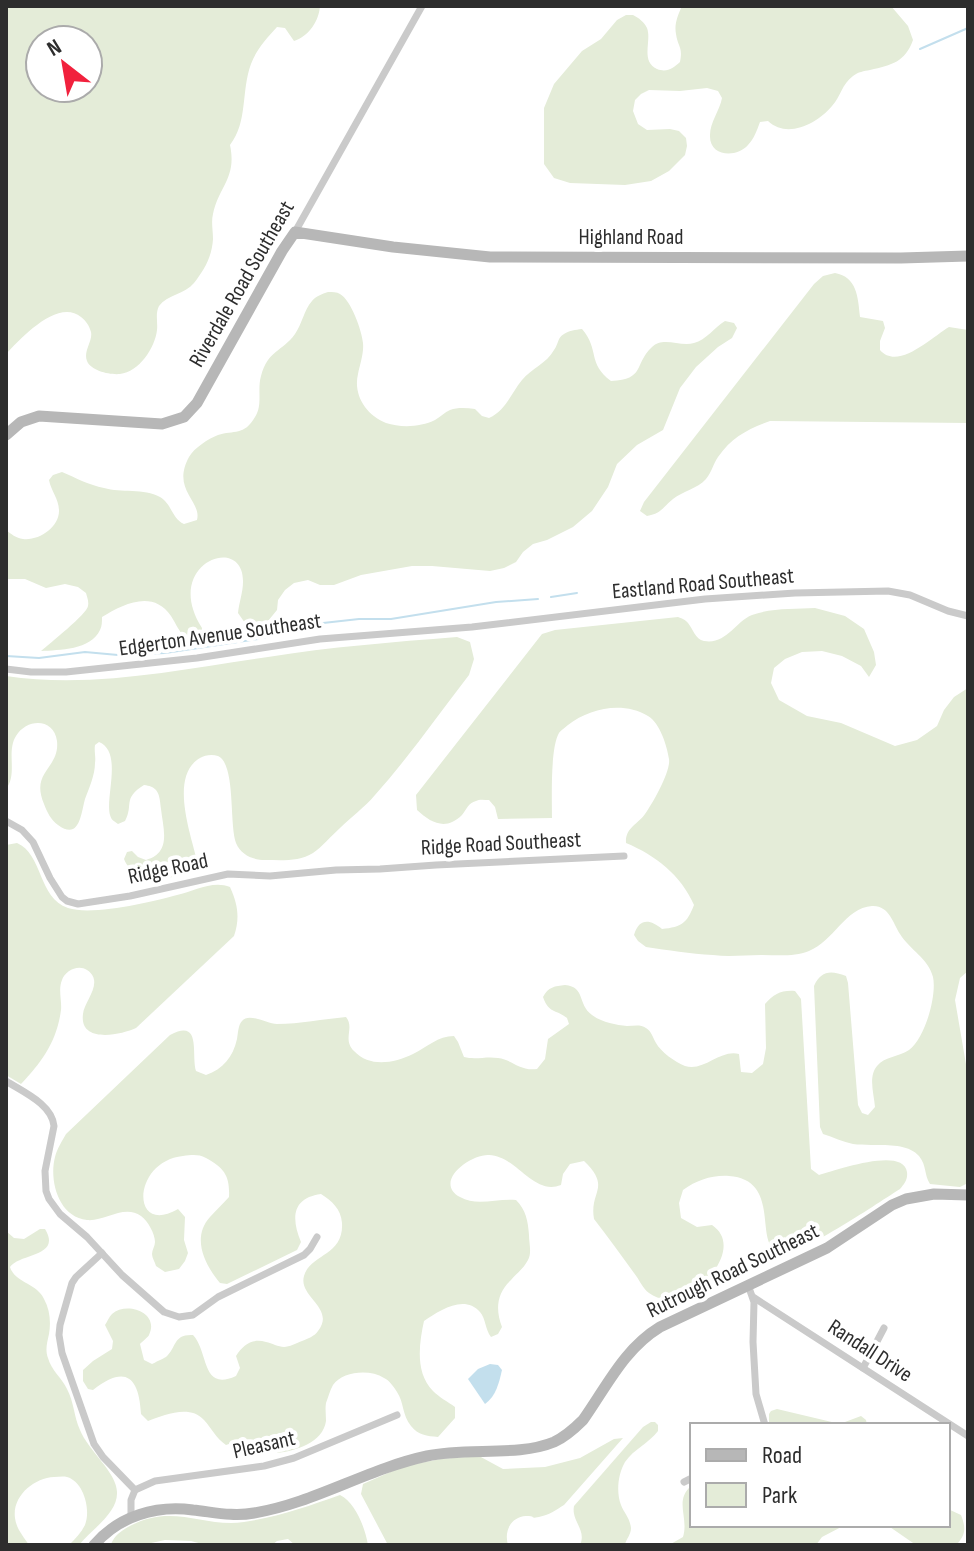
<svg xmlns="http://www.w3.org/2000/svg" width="974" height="1551" font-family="'Sofia Sans Condensed',sans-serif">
<rect width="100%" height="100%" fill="#fff"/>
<g fill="#e4ecd8" fill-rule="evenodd">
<path d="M6 6H320C319 21 309 36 294 41L285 28 277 27C267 38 256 50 251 64 241 91 248 122 230 145 237 178 219 186 213 214 211 222 213 230 213 239 212 256 205 269 194 283 185 294 167 295 159 306 155 314 158 322 157 330 155 348 139 372 120 374 110 375 91 371 87 361 83 351 93 341 91 332 89 325 86 321 81 317 58 298 21 338 6 354ZM40 40H88V88H40Z"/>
<path d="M682 6H891L908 26 913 40C905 62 892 65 870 70 864 71 858 72 853 76 842 84 841 96 832 106 817 124 787 139 768 121L760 122C757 130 754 139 748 145 737 158 709 157 710 135 710 122 720 110 722 98L718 91 707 88 680 91 649 90 641 94 635 100 633 111 638 124 647 130 670 129 679 131 686 138 687 146 685 155 669 171 651 181 625 185 570 183 554 178 544 164V108L554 84 582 51 601 39 617 20 626 15H633C639 18 644 22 647 28 652 41 640 61 657 69 667 73 673 68 680 62 683 46 678 48 676 34 674 24 678 15 682 6Z"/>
<path d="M835 273C857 277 858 297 860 317L883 321 885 328 880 341V350C898 371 932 337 949 327L968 330V423L770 421C748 429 732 437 718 457 713 464 712 472 706 479 697 489 683 491 673 499 662 508 662 513 647 516L640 511 644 502 814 284 823 276Z"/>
<path d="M328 292C332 292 337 292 340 294 351 300 362 331 363 343 364 353 360 364 358 374 353 395 366 415 386 423 401 428 421 427 435 420 440 417 445 412 450 410 458 407 467 408 475 409L482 416 489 418C506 410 510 395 522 380 531 369 547 363 554 350 559 343 557 338 564 334 570 330 575 330 582 329 600 350 587 363 611 381 646 379 633 365 652 347 663 336 680 347 694 343 706 340 715 327 725 321L734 323 737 328 732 338 718 347 696 367 680 388 663 430 637 445 617 464 608 487 592 511 573 527 547 540 533 544 523 552 516 562 504 568 490 571 432 566H412L361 575 334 585H320L308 580 294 583 285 590 278 600 277 610 268 621 253 628 245 623 238 613C239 603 243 592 243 582 244 532 161 564 202 628L201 636 194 639 185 638C179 631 176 624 171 616 153 589 123 604 102 617 102 622 102 626 100 630 91 650 59 650 41 651 49 644 87 614 88 606 89 601 87 597 86 593L78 587 65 584 46 588 25 579H6V530C11 534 16 538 23 539 39 541 59 527 59 511 59 499 51 491 49 480L53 475 62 472C76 478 89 485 104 488 121 493 144 488 160 497 172 504 172 519 184 524L197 520C202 501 171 490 189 457 194 448 208 439 218 435 234 430 244 436 255 417 263 405 257 390 261 376 268 350 282 352 295 334 302 324 304 310 312 301 316 296 322 294 328 292Z"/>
<path d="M815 608 845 616 864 629 874 652 876 665 869 677 861 666 842 656 822 651 802 652 785 659 774 668 771 683 779 700 807 716 841 723 895 746 917 740 937 726 944 710 954 697 968 688V971L960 978 955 1000 968 1076V1183L960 1187 930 1184C924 1175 927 1166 919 1156 906 1140 872 1147 853 1144 843 1142 833 1137 823 1134L820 1127 814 986C821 971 830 970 846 976L848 983 858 1105 862 1113 868 1115 875 1107C874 1094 868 1077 877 1066 885 1056 899 1057 909 1050 925 1038 937 996 933 977 928 958 910 950 900 934 893 923 889 905 872 906 845 908 834 941 809 951 794 957 777 955 761 955 745 955 729 957 713 955 690 954 668 950 646 947L638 941 634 935C639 918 650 919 662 929 682 927 687 923 694 905 681 875 655 855 626 843 625 828 637 825 645 814 653 803 671 771 669 759 667 746 660 723 648 716 623 701 590 708 568 725 567 726 559 732 559 733 550 748 552 800 552 818L498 819 495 807 489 800C485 800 479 799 476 801 468 803 467 809 462 815 446 831 431 823 417 810L416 795 542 634 555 630 678 617C681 618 686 620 688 623 693 629 695 639 704 641 726 645 735 622 752 615 771 608 795 609 815 608Z"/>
<path d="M457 637 470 642 474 659 469 675C438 715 409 757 375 795 365 807 351 817 340 828 331 836 322 847 313 853 299 862 281 860 265 860 253 860 241 855 236 843 229 824 236 764 218 756 212 754 205 755 200 758 169 776 191 834 197 861 194 864 191 868 188 870 169 883 133 883 124 859L127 852 132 851 138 857 146 860C172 853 163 828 161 809 160 802 160 795 156 790 152 786 150 786 144 785 122 799 134 804 125 821L118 824C113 820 112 821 110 815 105 797 123 752 99 742L95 745C94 752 96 756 95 763 95 775 89 788 85 799 81 813 80 841 58 825 51 820 47 812 44 804 30 771 60 769 57 741 54 718 27 718 16 736 6 752 18 774 6 789V676C93 689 182 669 268 657 330 647 393 642 457 637Z"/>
<path d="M17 843C43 854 38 898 68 908 92 916 152 902 177 895 194 891 213 880 230 887 238 905 240 918 234 936L136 1028C121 1035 79 1044 83 1014 84 1001 105 982 87 970 78 964 65 971 62 980 58 989 62 1001 61 1010 57 1041 42 1062 21 1084L6 1075V845Z"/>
<path d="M565 985C586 987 577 1004 592 1015 601 1022 616 1025 627 1026 634 1026 640 1024 646 1028 652 1032 652 1036 656 1043 661 1052 675 1062 685 1066 704 1072 720 1049 739 1054L741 1072 752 1073 763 1064 766 1048 765 1004C774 994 781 990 795 991L801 999 811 1169 819 1175C835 1171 903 1146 907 1172 908 1180 904 1184 900 1189 879 1202 801 1256 781 1253 751 1248 784 1180 729 1176 712 1175 697 1180 683 1190L679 1203 681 1218 697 1227 712 1225C751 1251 682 1319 649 1293 643 1289 639 1279 634 1273 621 1255 608 1237 594 1219 589 1191 612 1188 584 1161L570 1164 563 1174 561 1185C533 1196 517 1156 489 1155 470 1154 433 1182 460 1197 477 1207 497 1198 516 1200 526 1210 528 1221 529 1235 529 1243 532 1253 528 1260 524 1268 517 1273 511 1280 497 1293 495 1309 502 1327L498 1334 491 1337C485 1329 486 1319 480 1312 464 1294 439 1311 424 1321 419 1344 415 1373 433 1391 439 1397 448 1402 455 1407V1418L438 1437C427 1436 418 1435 411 1426 402 1415 404 1402 397 1392 394 1387 389 1380 384 1378 370 1369 343 1371 333 1385 330 1390 328 1398 326 1403 325 1409 326 1415 326 1421 323 1443 295 1451 277 1453 256 1438 252 1435 226 1445 216 1438 212 1429 204 1420 190 1404 164 1415 148 1421L141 1414C139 1376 125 1365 93 1390L88 1389 83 1381V1370L93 1361 112 1349 113 1341 105 1325C107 1322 109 1317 112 1314 126 1301 160 1312 149 1335 149 1336 141 1343 140 1344L144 1360 152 1364C154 1363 164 1358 166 1357 177 1347 173 1334 193 1335 209 1352 201 1392 236 1376L240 1368 236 1356C243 1345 252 1338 266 1342 272 1343 278 1347 284 1347 289 1347 297 1343 302 1341 307 1339 315 1336 318 1331 336 1308 298 1297 304 1276 310 1254 344 1256 342 1223 341 1209 332 1201 321 1194 292 1198 291 1218 301 1242L297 1250 227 1284 220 1283C205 1265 191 1238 210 1217 216 1210 223 1204 229 1197 230 1177 225 1168 206 1158 198 1154 192 1155 183 1156 132 1161 130 1237 178 1209L185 1217 184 1240 188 1253 185 1261 179 1269 165 1272 156 1266C155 1262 152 1258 152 1254 152 1250 155 1246 155 1242 155 1234 148 1221 141 1216 124 1204 104 1222 87 1220 58 1217 49 1180 55 1157 57 1149 62 1141 66 1134L170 1035C202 1018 191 1054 196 1071L206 1075C223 1069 233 1057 237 1039 238 1034 238 1025 242 1021 249 1012 267 1024 277 1024 300 1024 323 1019 346 1017 355 1028 342 1039 354 1051 370 1068 394 1063 413 1054 427 1047 438 1036 454 1036L458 1042 464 1057C476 1060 486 1056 498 1058 513 1060 519 1071 537 1069L545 1059 548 1039 569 1024 567 1018C556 1009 549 1014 543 997 548 987 555 986 565 985Z"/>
<path d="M40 1229H45C62 1257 20 1253 10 1267 15 1283 37 1283 44 1299 50 1310 51 1322 49 1334 47 1343 45 1350 48 1358 51 1370 62 1378 67 1389 74 1402 74 1417 80 1430 88 1450 117 1473 117 1492 118 1513 91 1530 79 1545H69C75 1539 81 1533 85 1525 91 1510 84 1482 67 1477 63 1476 58 1477 54 1477 34 1478 12 1496 15 1518 16 1528 23 1536 29 1545H6V1231L14 1238 24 1239Z"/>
<path d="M777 1409 836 1423 845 1422 861 1416 866 1420 867 1425H769V1414L771 1411Z"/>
<path d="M651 1422H655L658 1425V1431C649 1443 634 1449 625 1462 618 1474 616 1492 621 1505 624 1513 630 1518 631 1528 631 1535 626 1539 625 1545H580C587 1530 571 1521 574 1506L643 1427Z"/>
<path d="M623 1438 564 1505C556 1510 549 1515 539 1517 528 1519 538 1516 526 1516 510 1517 504 1532 508 1545H388L361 1494 363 1484 404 1466 441 1459 479 1456 503 1469 545 1467 580 1458 614 1439Z"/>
<path d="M691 1486 692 1525H845L822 1537 816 1545H669L683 1537C689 1517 674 1501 691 1486Z"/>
<path d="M340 1495C356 1503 365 1528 368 1545H295L288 1539 277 1541 272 1545H206L191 1541 165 1540 142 1545H112L111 1544C115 1535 120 1532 128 1527 172 1502 203 1528 244 1522 278 1517 309 1506 340 1495Z"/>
<path d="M948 1509 961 1515C966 1528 966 1535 956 1545H916L887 1525H948Z"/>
</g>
<path fill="#c3dfed" d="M490 1364 498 1365 502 1370C499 1383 496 1396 485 1404L468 1379 478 1369Z"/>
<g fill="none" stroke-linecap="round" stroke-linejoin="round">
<g stroke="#c3dfed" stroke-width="2">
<path d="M920 49 968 28"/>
<path d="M551 597 577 593"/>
<path d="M6 656 39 658 85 652 118 655 165 653 258 639 323 623 359 619H391L496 602 538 599"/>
</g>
<g stroke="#cacaca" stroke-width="7">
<path d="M295 232 422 6"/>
<path d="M6 669 31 672H66L197 658 320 639 472 627 705 599 795 593 888 591 910 595 948 611 968 616"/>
<path d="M6 821 22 830 33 842 50 878 62 897 67 901 78 904 130 896 228 874 270 876 336 870 380 869 436 865 624 856"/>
<path d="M6 1081C23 1092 52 1104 54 1126L45 1171 46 1191 49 1199 60 1214 87 1237 122 1275 164 1312 179 1317 193 1315 218 1297 304 1255 310 1249 317 1237"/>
<path d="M102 1253 76 1277 72 1283 60 1325 59 1335 62 1353 94 1444 103 1457 135 1490 131 1500V1517"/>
<path d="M748 1285 754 1302 753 1342 756 1394 765 1425"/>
<path d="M753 1297 968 1436"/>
<path d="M863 1368 884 1328"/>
<path d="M684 1482 692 1478"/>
<path d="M135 1490 155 1481 264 1466 294 1458 397 1415"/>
</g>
<g stroke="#b7b7b7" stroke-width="11">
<path d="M6 435 21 422 39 416 162 424 184 417 197 403 282 251 295 232 393 247 490 257 901 258 968 256"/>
<path d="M94 1545C119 1516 156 1505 193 1510 213 1512 233 1517 254 1513 314 1503 367 1469 427 1456 466 1447 518 1457 554 1442 565 1437 574 1429 583 1420 607 1386 624 1349 660 1327L827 1248 892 1205 906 1199 934 1194 968 1195"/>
</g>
</g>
<g text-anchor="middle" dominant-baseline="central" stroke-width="8" stroke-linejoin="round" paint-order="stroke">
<g font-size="22" fill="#2d2d2d" stroke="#fff">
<text x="631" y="237">Highland Road</text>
<text transform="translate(242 284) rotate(-60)">Riverdale Road Southeast</text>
<text transform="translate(703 584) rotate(-5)">Eastland Road Southeast</text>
<text transform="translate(220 635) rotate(-8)">Edgerton Avenue Southeast</text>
<text transform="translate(501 844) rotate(-3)">Ridge Road Southeast</text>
<text transform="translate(168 869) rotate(-12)">Ridge Road</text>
<text transform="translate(733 1271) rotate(-26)">Rutrough Road Southeast</text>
<text transform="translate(870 1351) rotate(33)">Randall Drive</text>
<text transform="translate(264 1445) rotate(-13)">Pleasant</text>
</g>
</g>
<rect width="974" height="1551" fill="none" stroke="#2d2d2d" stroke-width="16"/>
<rect x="690" y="1423" width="260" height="104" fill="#ffffff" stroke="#ababab" stroke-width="2"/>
<rect x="706" y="1449" width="40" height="12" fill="#b7b7b7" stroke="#ababab" stroke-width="2"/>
<text x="762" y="1463" font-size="24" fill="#2d2d2d">Road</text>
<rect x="706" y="1483" width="40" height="24" fill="#e4ecd8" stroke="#ababab" stroke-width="2"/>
<text x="762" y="1503" font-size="24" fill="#2d2d2d">Park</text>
<g transform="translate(64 64) rotate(329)"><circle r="38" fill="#ffffff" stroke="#ababab" stroke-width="2"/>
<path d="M0-6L14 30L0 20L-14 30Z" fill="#f1213d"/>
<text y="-12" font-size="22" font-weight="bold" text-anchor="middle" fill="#2d2d2d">N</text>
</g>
</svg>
